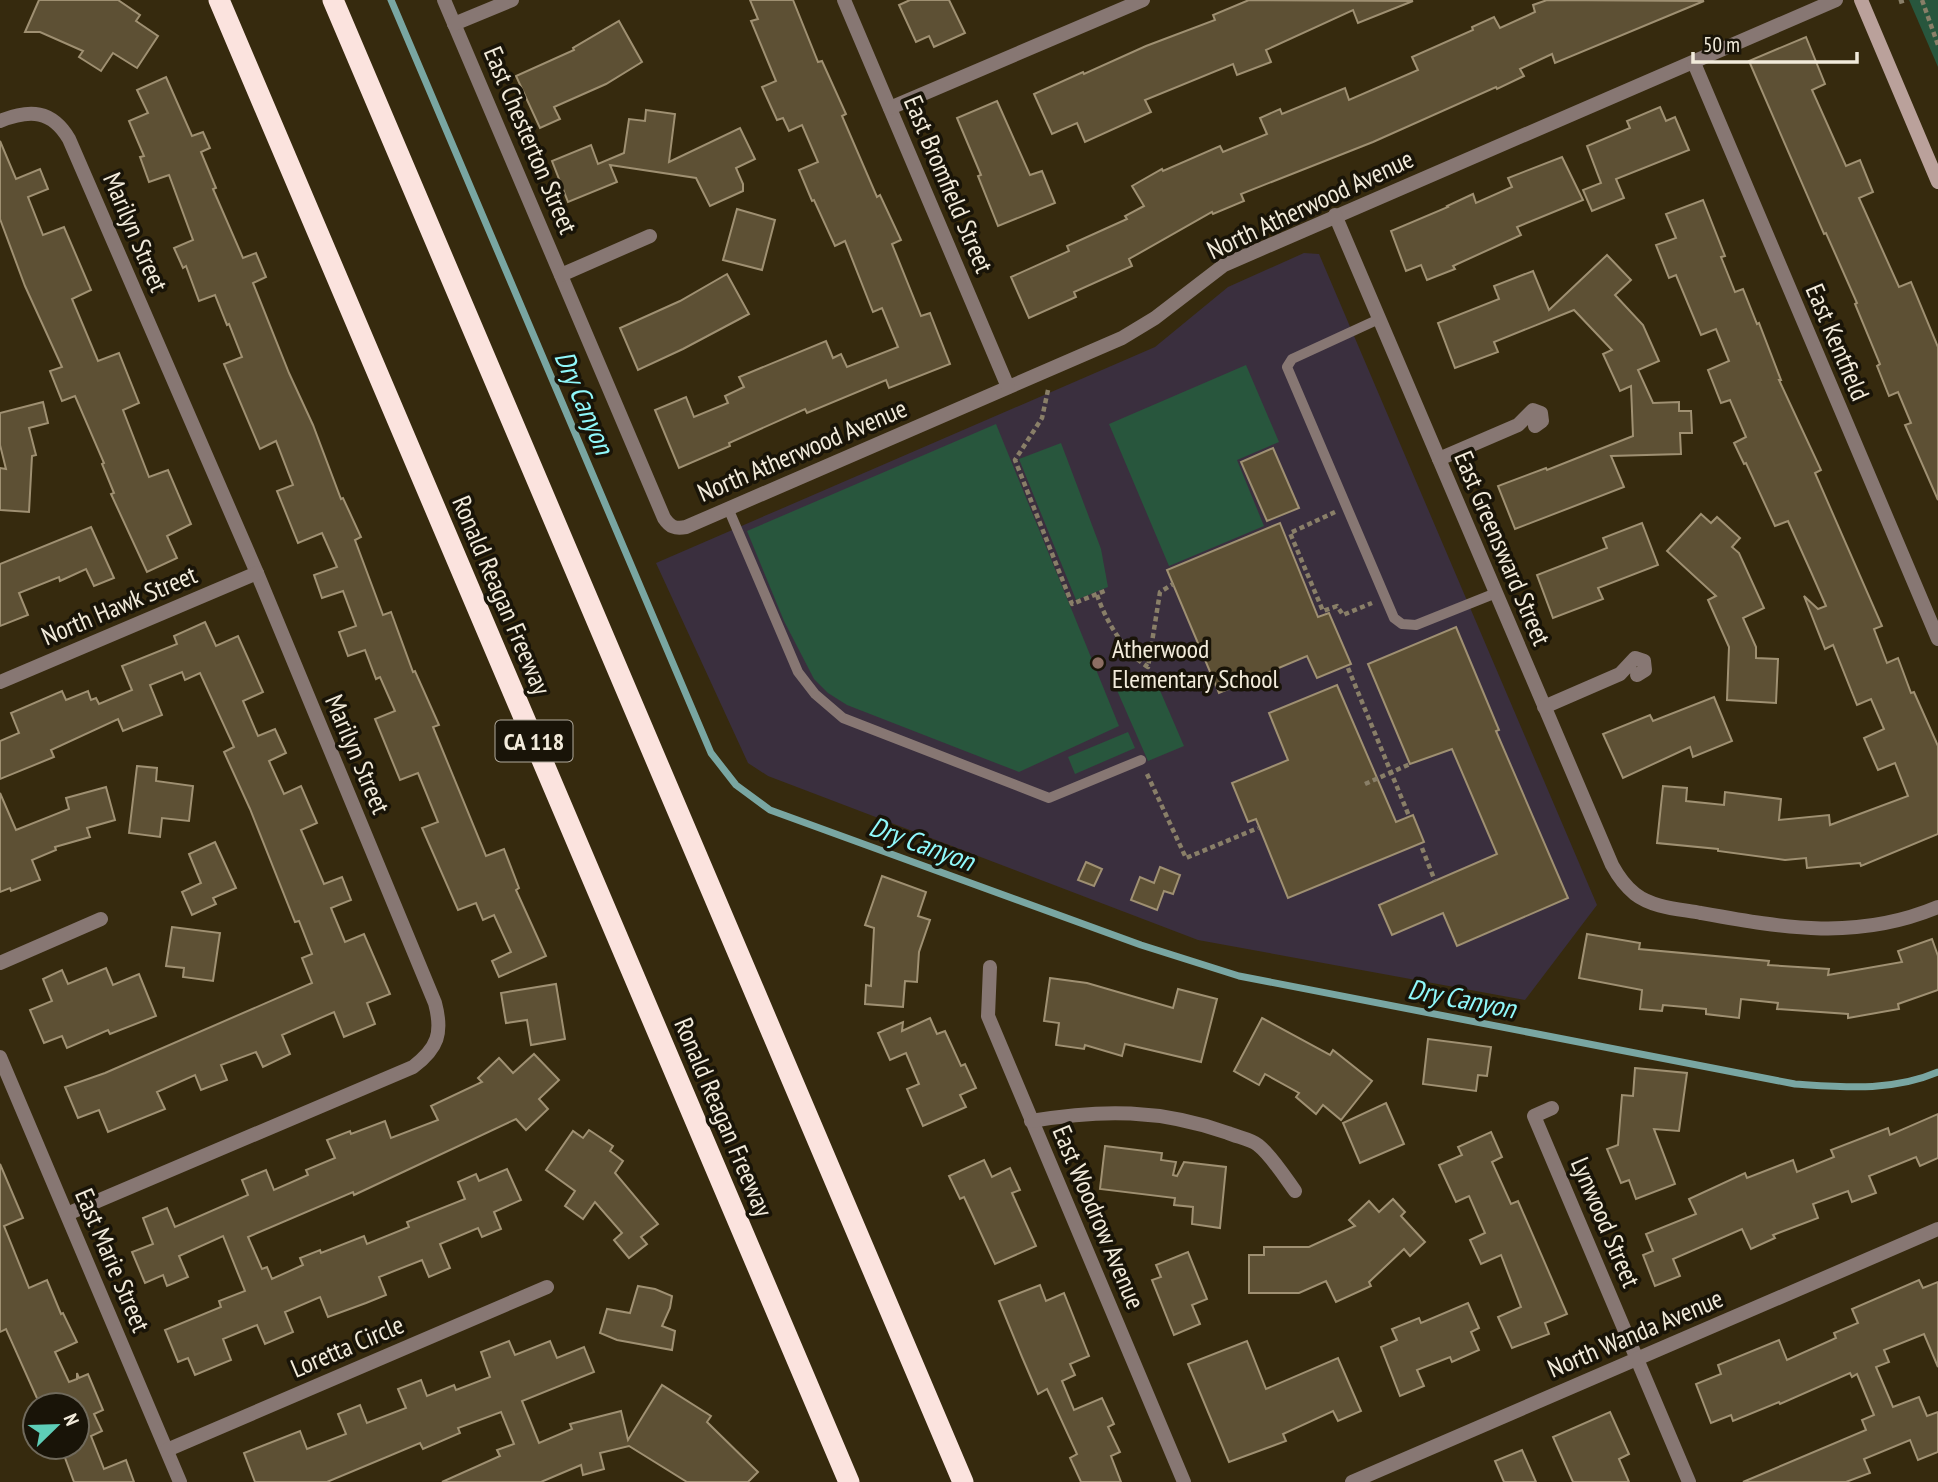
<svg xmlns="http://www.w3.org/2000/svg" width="1938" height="1482" font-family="'PT Sans Narrow',sans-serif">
<rect width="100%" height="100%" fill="#362a0e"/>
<path fill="#3a2f3e" d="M1304 253 1319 254 1597 905 1525 1000 1198 940 768 776 748 763 656 563 1155 347 1228 287Z"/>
<g fill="#28563d">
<path d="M1909 0H1938V67Z"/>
<path d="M1246 365 1279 442 1237 460 1264 526 1169 566 1109 424Z"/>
<path d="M996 424 1119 726 1019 772 847 705 828 693 814 679 784 621 747 531Z"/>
<path d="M1061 443 1101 549 1108 587 1076 600 1019 459Z"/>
<path d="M1152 672 1184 746 1148 761 1116 688Z"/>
<path d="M1128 732 1135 748 1075 774 1068 757Z"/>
</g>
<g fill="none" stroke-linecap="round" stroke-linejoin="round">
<path stroke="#79a6a2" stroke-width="7" d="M391 0 711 753 736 785 770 810 1141 945 1239 976 1795 1084C1843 1087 1892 1092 1938 1072"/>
</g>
<g fill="#5d5034" stroke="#9f9072" stroke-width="2">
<path d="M39 0H118L140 15 136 21 158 36 137 68 113 53 101 71 79 57 83 51 40 32H25Z"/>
<path d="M750 0H793L818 62 822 61 846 114 842 116 877 197 880 195 901 240 892 244 921 316 930 313 950 364 889 388 886 380 807 413 805 409 729 443 730 446 679 468 655 410 686 397 694 417 728 403 725 396 744 387 739 377 826 341 833 358 841 354 847 367 898 347 882 308 873 312 845 241 835 246 814 200 812 201 799 170 818 162 802 125 789 131 783 118 777 120 762 87 776 81 751 21 758 19Z"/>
<path d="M910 0H949L965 33 934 47 929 36 916 42 899 5Z"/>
<path d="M1249 0 1413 1 1358 23 1353 10 1266 50 1271 62 1237 75 1233 64 1145 100 1151 112 1085 142 1077 123 1052 134 1034 94 1083 72 1084 74 1146 46 1215 20 1213 15Z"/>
<path d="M1547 0 1704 1 1555 63 1552 54 1520 69 1524 76 1497 89 1496 87 1373 142 1241 194 1244 201 1213 214 1212 212 1129 259 1132 266 1074 292 1076 297 1029 318 1011 277 1069 251 1067 246 1127 219 1125 216 1144 206 1132 186 1162 169 1163 171 1220 146 1223 152 1267 134 1260 118 1280 109 1282 114 1345 88 1349 100 1418 70 1412 57 1473 30 1472 27 1494 17 1500 28 1535 12 1533 5Z"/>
<path d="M619 21 642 62 606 84 554 107 560 119 540 128 516 76 574 50 573 48Z"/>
<path d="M1806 37 1825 84 1812 90 1846 166 1860 160 1873 192 1859 198 1899 287 1911 282 1938 347V500L1905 425 1911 423 1898 392 1889 396 1877 366 1880 364 1855 304 1857 303 1826 233 1824 234 1749 61Z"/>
<path d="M166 77 192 136 203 132 210 148 201 152 216 188 213 189 243 258 256 253 266 277 253 283 289 373 313 425 341 499 343 498 361 537 355 540 383 615 391 612 413 672 415 671 439 725 433 727 486 856 504 849 519 888 516 890 546 956 499 977 492 961 511 952 494 915 483 920 476 903 458 910 422 828 438 822 418 773 400 780 375 719 395 711 380 677 376 679 365 650 348 656 339 632 356 626 343 591 322 598 314 575 337 567 322 533 298 543 277 491 293 485 276 441 260 449 224 364 242 357 229 324 227 325 215 295 199 301 186 266 183 268 174 248 193 240 169 175 149 182 140 157 144 156 129 121 148 113 137 90Z"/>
<path d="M997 101 1030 175 1042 171 1055 203 998 226 978 176 981 175 957 118Z"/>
<path d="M1660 107 1666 121 1675 117 1689 150 1616 179 1624 198 1592 211 1583 190 1601 183 1587 146 1630 128 1627 121Z"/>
<path d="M646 110 675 114 669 162 740 128 755 159 736 168 743 184V191L710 206 696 178 610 165 617 182 568 202 552 161 591 145 598 164 624 153 629 119 645 121Z"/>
<path d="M0 141 16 179 40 169 48 189 28 197 43 235 64 227 91 290 72 299 98 361 119 353 139 403 123 410 149 477 168 470 191 524 167 536 177 558 147 572 111 494 114 493 102 464 104 463 75 396 62 401 50 371 62 367 25 286 0 219Z"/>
<path d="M1562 157 1583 200 1517 227 1521 235 1453 266 1455 269 1427 280 1421 265 1406 271 1391 231 1448 207 1447 206 1473 194 1476 203 1512 187 1508 178Z"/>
<path d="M1703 200 1725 256 1721 257 1735 292 1743 289 1757 324 1759 323 1781 380H1779L1821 470 1815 473 1882 626 1874 629 1887 663 1898 658 1911 693 1914 692 1938 746V834L1861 866 1860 863 1807 868 1806 858 1785 860 1718 851V849L1657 843 1663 786 1687 788 1686 801 1724 805 1725 792 1781 799 1779 820 1829 815 1830 825 1908 796 1895 763 1878 770 1864 738 1884 729 1871 699 1857 705 1833 645 1825 649 1804 596 1818 609 1826 606 1811 572 1788 521 1775 526 1746 463 1744 464 1734 443 1746 437 1730 400 1721 403 1708 370 1729 361 1716 329 1701 335 1676 275 1669 278 1656 245 1676 238 1666 214Z"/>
<path d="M737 209 775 220 762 270 723 260Z"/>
<path d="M1607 255 1631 280 1615 295 1643 325 1659 361 1638 370 1653 403 1679 402V411H1691L1692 433H1680L1681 454 1611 456 1624 487 1515 529 1498 486 1546 468 1547 470 1633 436 1631 386 1620 391 1603 354 1612 350 1574 310 1494 342 1498 352 1455 368 1438 323 1499 299 1494 286 1533 271 1549 310Z"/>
<path d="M727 274 749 314 683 349 638 370 620 328 680 301Z"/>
<path d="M43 402 48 423 29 428 36 455 32 456 29 512 0 510V468L6 469 0 445V413Z"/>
<path d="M1273 448 1299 508 1267 521 1241 462Z"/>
<path d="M1701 514 1711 523 1717 517 1740 538 1732 547 1739 553 1764 608 1743 618 1756 647V658L1778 659 1776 703 1727 700 1729 647 1708 600 1716 596 1667 551Z"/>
<path d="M1280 523 1318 617 1329 613 1351 664 1317 678 1307 656 1219 693 1167 570Z"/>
<path d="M1642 523 1658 565 1598 588 1603 599 1553 618 1537 575 1607 548 1603 538Z"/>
<path d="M91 527 114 578 94 586 86 569 60 581 59 577 19 593 28 615 0 626V564Z"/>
<path d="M205 622 216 646 238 636 263 692 243 701 258 736 275 729 286 753 269 761 284 794 301 786 317 823 301 830 324 884 342 877 351 900 331 908 345 942 364 934 390 994 367 1003 375 1024 344 1037 334 1012 282 1035 290 1054 263 1067 256 1052 221 1065 227 1080 201 1090 195 1075 157 1092 165 1109 108 1132 99 1110 78 1118 65 1087 105 1073 312 983 302 958 312 954 299 921 295 922 250 809 224 752 234 747 200 673 185 680 182 672 150 685 162 715 123 731 118 719 51 750 54 757 0 779V741L19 733 11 713 62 691 66 700 88 691 91 700 96 698 99 704 132 690 122 666 177 644 174 636Z"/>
<path d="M1456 627 1499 730 1496 731 1568 898 1457 946 1443 913 1392 935 1379 905 1497 854 1452 749 1410 764 1368 664Z"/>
<path d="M1337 685 1396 822 1413 815 1424 842 1288 898 1256 819 1248 822 1232 783 1288 760 1269 713Z"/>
<path d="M1714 697 1732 741 1693 757 1690 747 1623 778 1603 734 1650 715 1653 721Z"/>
<path d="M137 766 157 768 156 781 193 786 189 821 162 818 160 837 129 833Z"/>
<path d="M106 787 115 820 87 828 90 837 55 847 56 850 32 860 40 880 11 891 10 888 0 892V793L16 830 69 809 66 798Z"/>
<path d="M215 842 236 888 213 898 216 904 192 915 182 892 201 883 189 854Z"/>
<path d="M1086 862 1102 869 1094 886 1078 880Z"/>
<path d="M1160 867 1180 875 1173 894 1164 891 1157 910 1131 900 1140 877 1154 883Z"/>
<path d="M882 876 926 892 918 916 930 920 919 952 917 982 905 981 903 1007 865 1004 866 985 871 986 874 928 865 925Z"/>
<path d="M172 927 220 933 213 981 183 977 184 968 166 966Z"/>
<path d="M1587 934 1640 943 1639 949 1769 961 1768 965 1829 969 1828 975 1902 962 1898 951 1932 939 1938 956V990L1898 1004 1899 1009 1848 1018V1014L1777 1009 1778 1003 1741 999 1739 1018 1706 1014V1009L1663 1005 1662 1011 1640 1009 1642 990 1579 978Z"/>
<path d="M106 968 113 985 139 974 156 1016 110 1034 108 1030 67 1048 62 1036 44 1043 30 1010 52 1001 43 979 62 970 68 984Z"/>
<path d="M1050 978 1087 983 1173 1008 1178 989 1217 999 1201 1062 1125 1044 1122 1056 1085 1045 1084 1049 1056 1045 1059 1023 1044 1021Z"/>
<path d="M556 984 565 1039 531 1045 527 1020 506 1023 501 993Z"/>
<path d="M930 1018 937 1034 945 1031 961 1066 965 1064 976 1088 960 1095 966 1107 923 1126 907 1089 919 1084 906 1053 890 1060 878 1033 903 1022 902 1031Z"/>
<path d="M1262 1018 1330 1055 1333 1050 1372 1081 1341 1120 1323 1105 1316 1114 1296 1097 1299 1093 1265 1074 1259 1085 1234 1071Z"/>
<path d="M1428 1039 1491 1047 1487 1076 1478 1075 1476 1091 1423 1084Z"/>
<path d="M534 1054 559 1080 539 1099 548 1109 526 1130 516 1119 354 1195 353 1192 248 1237 262 1269 267 1267 272 1279 303 1265 300 1258 320 1250 321 1253 364 1236 367 1244 409 1227 407 1222 465 1199 458 1182 476 1174 479 1181 507 1169 521 1200 494 1212 501 1229 482 1237 478 1228 440 1244 450 1268 429 1277 422 1260 379 1277 386 1295 366 1303 328 1317 320 1297 285 1312 293 1332 265 1344 257 1325 223 1339 231 1360 195 1375 188 1358 178 1362 165 1330 221 1307 219 1301 245 1291 223 1236 179 1256 188 1277 167 1286 163 1275 145 1283 132 1252 153 1244 143 1218 167 1208 175 1227 248 1195 242 1180 266 1170 274 1190 308 1175 306 1170 335 1158 327 1140 350 1131 351 1134 385 1121 391 1138 438 1120 431 1106 482 1082 478 1078 499 1058 513 1073Z"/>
<path d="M1635 1068 1687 1073 1679 1131 1654 1129 1675 1184 1636 1199 1629 1180 1621 1183 1607 1149 1618 1145 1622 1095 1633 1096Z"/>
<path d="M1386 1103 1404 1144 1360 1163 1343 1123Z"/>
<path d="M1938 1114V1158L1920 1166 1916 1157 1869 1176 1876 1193 1852 1202 1848 1191 1813 1204 1818 1218 1773 1235 1775 1238 1751 1249 1742 1229 1673 1259 1680 1276 1655 1286 1643 1255 1653 1251 1646 1234 1696 1214 1689 1199 1745 1173 1747 1178 1793 1160 1797 1172 1834 1157 1831 1150 1888 1128 1890 1135Z"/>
<path d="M589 1130 613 1146 610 1151 623 1161 615 1173 658 1224 641 1237 647 1244 629 1258 614 1240 622 1233 595 1202 583 1219 565 1206 575 1191 546 1170 573 1131 583 1138Z"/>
<path d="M1491 1132 1502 1157 1492 1162 1511 1204 1518 1201 1567 1314 1545 1323 1549 1334 1512 1348 1498 1317 1521 1307 1501 1255 1481 1264 1470 1240 1485 1233 1469 1196 1456 1202 1439 1165 1462 1155 1458 1147Z"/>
<path d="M1105 1146 1162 1153 1161 1160 1176 1162 1173 1175 1177 1176 1184 1162 1226 1167 1220 1228 1192 1224 1193 1207 1174 1205 1175 1198 1100 1189Z"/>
<path d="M984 1160 992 1177 1010 1168 1020 1190 1012 1193 1036 1246 995 1264 971 1212 964 1197 960 1199 949 1176Z"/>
<path d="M0 1164 23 1218 4 1226 29 1288 47 1280 61 1314 63 1313 77 1342 55 1352 69 1382 77 1379V1373L79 1378 88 1374 103 1410 94 1414 102 1431 91 1436 104 1469 126 1460 134 1482H74L61 1447H77V1405H40L6 1329 0 1332Z"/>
<path d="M1393 1199 1405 1212 1401 1216 1425 1242 1410 1256 1404 1249 1369 1282 1371 1286 1336 1302 1326 1281 1299 1293H1249V1255H1264V1247H1309L1355 1226 1349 1220 1369 1201 1379 1212Z"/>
<path d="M1188 1252 1207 1299 1192 1305 1200 1324 1174 1335 1152 1280 1161 1277 1156 1265Z"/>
<path d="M1919 1280 1923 1288 1938 1282V1367L1924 1334 1884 1350 1889 1362 1876 1367 1893 1407 1919 1397 1927 1416 1938 1412V1452L1918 1460 1910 1440 1864 1459 1870 1473 1846 1482H1743L1866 1430 1862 1420 1874 1415 1857 1374 1852 1377 1850 1373 1780 1404 1779 1402 1733 1421 1731 1415 1711 1423 1696 1384 1721 1374 1718 1365 1779 1340 1787 1360 1836 1338 1834 1333 1858 1323 1852 1309Z"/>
<path d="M1040 1285 1046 1301 1064 1293 1089 1356 1070 1364 1075 1375 1062 1381 1074 1410 1102 1398 1114 1424 1108 1427 1120 1452 1111 1456 1121 1482H1081L1070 1458 1077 1454 1047 1389 1038 1394 1022 1357 999 1301Z"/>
<path d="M638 1286 655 1289 672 1296 670 1308 662 1326 675 1331 672 1350 617 1340 600 1333 607 1309 630 1313Z"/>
<path d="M1468 1303 1479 1328 1471 1332 1479 1350 1452 1362 1450 1357 1417 1370 1424 1386 1400 1396 1381 1347 1397 1340 1392 1329 1419 1318 1421 1323Z"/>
<path d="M509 1341 515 1355 550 1341 557 1358 584 1347 594 1372 522 1401 539 1443 572 1429 570 1424 621 1411 628 1440 662 1385 711 1416 707 1422 758 1472 748 1482H687L629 1446 600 1453 604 1469 583 1475 581 1465 541 1482H442L500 1456 497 1450 514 1444 501 1412 458 1428 460 1433 423 1449 420 1443 327 1482H255L244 1453 300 1431 307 1449 346 1434 338 1414 360 1405 367 1423 406 1408 398 1389 421 1380 427 1396 454 1385 456 1390 490 1377 481 1352Z"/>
<path d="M1247 1341 1266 1389 1338 1358 1361 1411 1338 1421 1333 1411 1283 1434 1286 1441 1229 1462 1188 1364Z"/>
<path d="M1610 1412 1629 1454 1619 1459 1629 1482H1573L1553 1437Z"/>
<path d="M1522 1450 1536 1482H1504L1495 1461Z"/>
</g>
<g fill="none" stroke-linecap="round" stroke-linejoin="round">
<g stroke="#897f68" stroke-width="4.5" stroke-dasharray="5 3.5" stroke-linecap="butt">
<path d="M1922 0 1938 45"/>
<path d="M1899 2 1906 0"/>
<path d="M1048 390 1042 418 1015 460 1072 604 1107 590"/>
<path d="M1335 512 1290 533 1323 611 1337 606 1343 615 1372 603"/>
<path d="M1097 595C1106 621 1124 652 1148 667L1160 592 1173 584"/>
<path d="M1348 668 1409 816"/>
<path d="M1147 774 1186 858 1258 828"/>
<path d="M1365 784 1410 764"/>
<path d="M1422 848 1435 881"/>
</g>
<g stroke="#877773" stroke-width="10">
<path d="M1379 319 1292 359 1287 367 1394 618 1402 624 1416 625 1496 593"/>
<path d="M728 508 798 672 815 694 843 718 1049 798 1141 760"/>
</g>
<g stroke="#877773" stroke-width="14">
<path d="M444 0 664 518C670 527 675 529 686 527L1122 338 1155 318 1224 265 1836 0"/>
<path d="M844 0 1008 387"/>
<path d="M454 24 512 0"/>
<path d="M1694 63 1938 639"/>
<path d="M890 108 1143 0"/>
<path d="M0 121C30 109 52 110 69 139L257 573 435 1003C443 1033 438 1048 413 1067L67 1214"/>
<path d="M1335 215 1612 865C1618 876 1625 886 1635 894 1653 908 1680 909 1701 913 1785 928 1857 941 1938 907"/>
<path d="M561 275 650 236"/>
<path d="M1439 459 1518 425 1533 410 1541 413 1542 421 1535 426"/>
<path d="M0 682 257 573"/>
<path d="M1544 707 1620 674 1635 658 1644 661 1645 670 1637 675"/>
<path d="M0 963 101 919"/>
<path d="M990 967 988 1016 1184 1482"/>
<path d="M0 1057 180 1482"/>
<path d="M1552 1108 1534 1116 1689 1482"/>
<path d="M1031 1121C1102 1109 1160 1109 1228 1133 1237 1137 1251 1139 1258 1145 1271 1155 1285 1177 1295 1191"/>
<path d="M167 1450 547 1287"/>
<path d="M1352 1482 1938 1229"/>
</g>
<path stroke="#baa19b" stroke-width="14" d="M1861 0 1938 182"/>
<g stroke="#fbe3de" stroke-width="21">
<path d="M219 0 849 1482"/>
<path d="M333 0 963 1482"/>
</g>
</g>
<circle fill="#8d6e63" stroke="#191408" stroke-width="2.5" cx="1098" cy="663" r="7"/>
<g text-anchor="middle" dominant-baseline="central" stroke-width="7" stroke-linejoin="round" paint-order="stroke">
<rect fill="#191408" stroke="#b1aa9c" stroke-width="2" x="495.5" y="720.5" width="77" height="41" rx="5"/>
<g font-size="24" font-weight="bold" fill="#f2ebdb">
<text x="534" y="741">CA 118</text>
</g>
<g font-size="26" fill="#f2ebdb" stroke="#191408">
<text transform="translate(531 140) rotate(67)">East Chesterton Street</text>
<text transform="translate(949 184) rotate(67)">East Bromfield Street</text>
<text transform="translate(1310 204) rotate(-25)">North Atherwood Avenue</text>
<text transform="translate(136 232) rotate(67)">Marilyn Street</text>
<text transform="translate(1838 342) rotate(67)">East Kentfield</text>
<text transform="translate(802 450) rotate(-23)">North Atherwood Avenue</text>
<text transform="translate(1503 548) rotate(67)">East Greensward Street</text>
<text transform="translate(502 595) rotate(67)">Ronald Reagan Freeway</text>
<text transform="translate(119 605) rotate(-23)">North Hawk Street</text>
<text transform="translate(358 754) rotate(67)">Marilyn Street</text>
<text transform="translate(724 1117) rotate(67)">Ronald Reagan Freeway</text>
<text transform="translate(1099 1217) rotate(67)">East Woodrow Avenue</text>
<text transform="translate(1606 1222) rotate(67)">Lynwood Street</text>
<text transform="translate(113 1260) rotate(67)">East Marie Street</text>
<text transform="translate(1635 1333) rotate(-23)">North Wanda Avenue</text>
<text transform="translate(347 1346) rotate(-23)">Loretta Circle</text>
</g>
<g font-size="26" fill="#f2ebdb" stroke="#191408" text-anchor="start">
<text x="1112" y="648">Atherwood<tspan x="1112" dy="30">Elementary School</tspan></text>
</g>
<g font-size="28" font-style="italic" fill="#90f9fc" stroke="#191408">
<text transform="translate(585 402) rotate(67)">Dry Canyon</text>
<text transform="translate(922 843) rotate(20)">Dry Canyon</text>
<text transform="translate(1462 998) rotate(11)">Dry Canyon</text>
</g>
</g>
<g transform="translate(56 1426) rotate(67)"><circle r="33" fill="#191408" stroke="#706a5c" stroke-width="2"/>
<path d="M0-5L12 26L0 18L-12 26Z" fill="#5eceb8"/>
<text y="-10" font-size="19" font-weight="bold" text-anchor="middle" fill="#f2ebdb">N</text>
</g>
<path d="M1693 52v10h164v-10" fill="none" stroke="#f2ebdb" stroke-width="3.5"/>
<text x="1703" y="52" font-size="21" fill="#f2ebdb" stroke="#191408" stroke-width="5" paint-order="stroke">50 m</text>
</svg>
